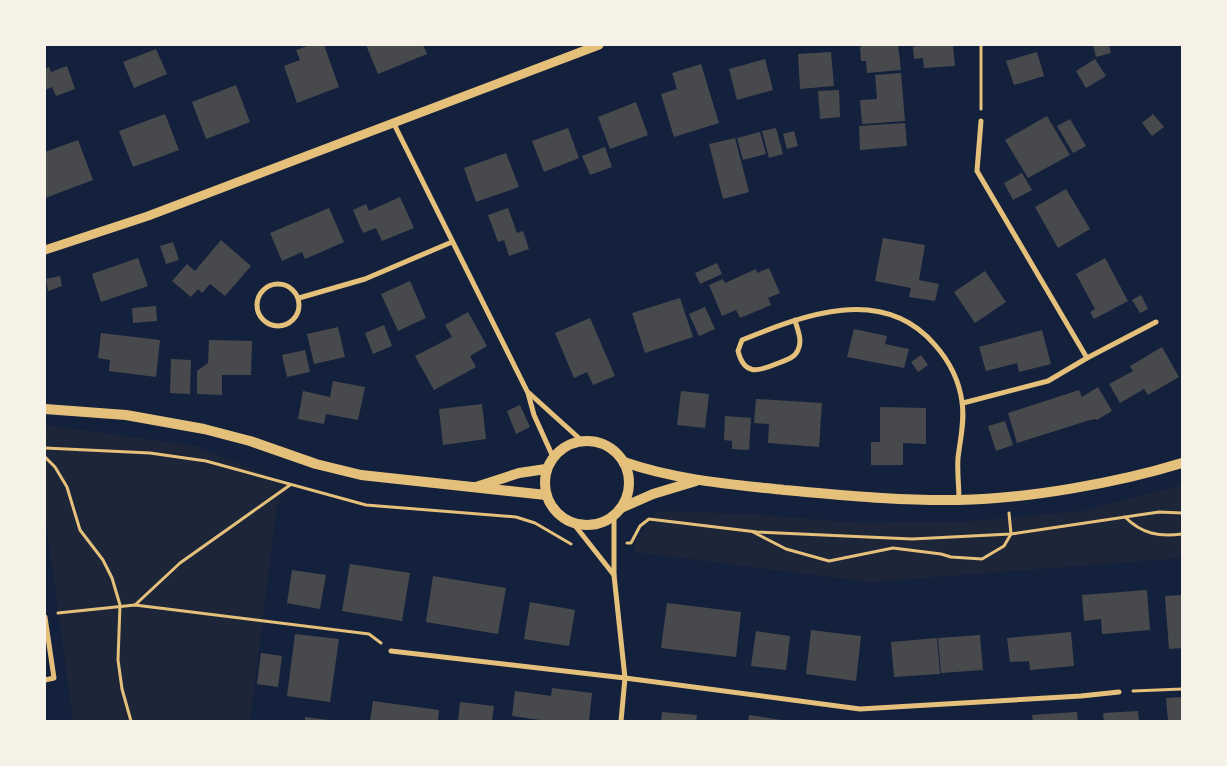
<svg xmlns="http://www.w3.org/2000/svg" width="1227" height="766" font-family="Quicksand,sans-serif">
<rect width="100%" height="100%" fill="#14213d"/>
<g fill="#1d2539">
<path d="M45 425 196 446 291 485 277 505 250 721H73L45 513Z"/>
<path d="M1182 485V558L870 582 635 552V541L657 511 751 514 859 523 961 522 1083 511Z"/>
</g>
<g fill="#48494c">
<path d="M310 45H324L339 87 297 103 284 66 300 60 296 50Z"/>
<path d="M366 45H423L427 54 378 74Z"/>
<path d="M865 45H898L901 70 867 73 866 61H861L860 47Z"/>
<path d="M923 45H953L955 66 924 68 923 58 914 59 913 47Z"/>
<path d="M1093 45H1109L1111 53 1096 57Z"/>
<path d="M156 49 167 74 134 88 123 62Z"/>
<path d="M831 52 834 86 800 89 798 54Z"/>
<path d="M1037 52 1044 76 1014 85 1006 61Z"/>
<path d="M765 59 773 90 737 100 729 69Z"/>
<path d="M1095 59 1106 76 1086 88 1076 71Z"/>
<path d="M701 64 719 123 674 137 661 94 677 89 672 73Z"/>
<path d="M67 66 75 89 56 96 52 87 45 90V69L49 67 51 72Z"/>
<path d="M901 73 905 121 862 124 860 100 877 99 875 75Z"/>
<path d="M236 85 250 122 206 139 192 102Z"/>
<path d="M839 90 840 117 820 119 818 91Z"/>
<path d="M636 102 648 135 610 149 598 117Z"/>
<path d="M165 114 179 150 133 167 119 131Z"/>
<path d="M1153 114 1164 127 1152 136 1142 123Z"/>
<path d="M1047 116 1070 155 1028 178 1005 140Z"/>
<path d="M1070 119 1086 146 1073 153 1057 126Z"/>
<path d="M905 123 907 146 860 150 859 126Z"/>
<path d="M568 128 579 158 544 172 532 141Z"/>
<path d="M776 128 783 154 769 158 762 131Z"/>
<path d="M794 131 798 146 787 149 783 134Z"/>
<path d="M760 132 766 154 743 160 737 138Z"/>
<path d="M735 138 749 192 723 199 709 144Z"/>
<path d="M78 140 93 180 45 198V152Z"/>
<path d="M605 147 612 167 590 175 582 156Z"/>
<path d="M506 153 519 187 476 202 464 168Z"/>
<path d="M1022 173 1032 190 1013 200 1004 183Z"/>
<path d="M1066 189 1090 229 1058 248 1035 207Z"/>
<path d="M400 197 414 228 382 241 376 228 363 233 353 210 366 204 369 211Z"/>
<path d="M329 208 344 242 305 259 302 252 282 261 270 233Z"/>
<path d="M508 208 517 233 523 231 529 249 509 256 504 240 498 242 488 215Z"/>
<path d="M883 238 925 245 919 280 939 284 935 301 909 297 911 288 875 281Z"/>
<path d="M221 240 251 266 225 296 210 284 202 293 198 289 191 297 172 281 187 264 195 271Z"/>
<path d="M173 242 179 260 166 264 160 246Z"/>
<path d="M138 258 148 286 101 302 92 274Z"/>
<path d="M1105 258 1128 301 1094 319 1090 312 1095 309 1076 274Z"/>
<path d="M717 263 722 274 700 284 695 273Z"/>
<path d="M769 268 780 293 768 298 771 305 740 318 736 310 722 316 709 285 723 279 725 283 756 269 757 273Z"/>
<path d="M985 271 1006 302 975 323 954 292Z"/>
<path d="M60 276 62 286 48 291 46 279Z"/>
<path d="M410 281 426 318 398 331 381 294Z"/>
<path d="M1141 295 1148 309 1140 313 1132 300Z"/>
<path d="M680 298 693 337 645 353 632 313Z"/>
<path d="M156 306 157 321 133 323 132 308Z"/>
<path d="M705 307 715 329 699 336 689 314Z"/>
<path d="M468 312 487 346 470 356 476 367 434 390 415 356 452 337 445 325Z"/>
<path d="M590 318 615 376 593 385 587 372 574 378 555 333Z"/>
<path d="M384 325 392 346 373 354 365 333Z"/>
<path d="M338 327 345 357 314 364 307 334Z"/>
<path d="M854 329 887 336 885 344 909 349 904 368 847 357Z"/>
<path d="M1042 330 1051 364 1019 372 1017 363 986 371 979 347Z"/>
<path d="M101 333 160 340 156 377 109 371 110 360 98 358Z"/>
<path d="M209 340 252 341 251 375H222V395L197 394V371L208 363Z"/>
<path d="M1162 347 1179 377 1148 395 1144 389 1120 403 1109 384 1133 371 1130 366Z"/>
<path d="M305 350 310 372 287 377 282 355Z"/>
<path d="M921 355 928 365 918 372 911 362Z"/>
<path d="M171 359 191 360 190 394 170 393Z"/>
<path d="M333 381 365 387 358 420 326 414 324 424 298 419 303 391 330 397Z"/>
<path d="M1098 387 1112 411 1097 420 1096 419 1090 420 1017 443 1008 413 1079 390 1082 397Z"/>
<path d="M681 391 709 394 705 428 677 425Z"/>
<path d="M756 399 822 403 819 447 768 443 769 424 754 423Z"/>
<path d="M482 404 486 439 443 445 439 409Z"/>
<path d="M520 405 530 427 516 434 507 411Z"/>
<path d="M880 407 926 408V444L903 443V465H871V442H880Z"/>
<path d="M725 416 751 418 749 450 732 449V441L724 440Z"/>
<path d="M1005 421 1013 445 996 451 988 426Z"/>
<path d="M350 564 410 573 402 621 342 611Z"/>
<path d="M292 570 326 575 320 609 287 603Z"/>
<path d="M433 576 506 588 498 634 426 622Z"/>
<path d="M1147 590 1150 630 1102 634 1101 619 1084 621 1082 595Z"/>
<path d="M1182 595V648L1169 649 1165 596Z"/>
<path d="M530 602 575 610 569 646 524 639Z"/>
<path d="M667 603 741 612 736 657 661 648Z"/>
<path d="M811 630 861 636 856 681 806 674Z"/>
<path d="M756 631 790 636 786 670 751 666Z"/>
<path d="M1071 632 1074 666 1030 670 1029 661 1010 662 1007 638Z"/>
<path d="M295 634 339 639 330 702 287 696Z"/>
<path d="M980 635 983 670 941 673 938 638Z"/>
<path d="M937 638 940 674 894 677 891 642Z"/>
<path d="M261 653 282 656 278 687 257 684Z"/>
<path d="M552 688 592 693 589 721H547L512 716 515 691 551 696Z"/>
<path d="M1182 697V721H1168L1166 698Z"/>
<path d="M373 701 439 710 438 721H370Z"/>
<path d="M460 702 494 706 492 721H458Z"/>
<path d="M1138 711 1139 721H1104L1103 713Z"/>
<path d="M662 712 697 715 696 721H661Z"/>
<path d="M1077 712 1078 721H1033L1032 715Z"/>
<path d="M749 715 781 720V721H748Z"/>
<path d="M305 717 329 720V721H305Z"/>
</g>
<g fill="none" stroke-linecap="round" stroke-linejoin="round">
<g stroke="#e5c07b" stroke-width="3">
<path d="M981 109V45"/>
<path d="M45 448 150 453 206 461 366 505 516 517 535 523 571 544"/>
<path d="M45 457 55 467 67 487 80 530 103 560 112 578 120 605 118 660 122 689 131 721"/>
<path d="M1125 517C1142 534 1159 537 1182 534"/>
<path d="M753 532 786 549 829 561 893 548 941 554 951 557 982 559 1004 546 1011 534 1009 513"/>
<path d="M627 543H631L640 526 649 519 757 532 912 539 1011 534 1159 512 1182 513"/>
<path d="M135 605 180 563 290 485"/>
<path d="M58 613 135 605 369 634 381 643"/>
<path d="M1133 691 1182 689"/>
</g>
<g stroke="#e5c07b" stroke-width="5">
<path d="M394 124 528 393 534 415 553 457"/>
<circle cx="278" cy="305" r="21"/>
<path d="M299 298 365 279 452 242"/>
<path d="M795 320C797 329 803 340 798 350 794 359 785 360 776 364 757 372 744 375 738 351L742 340C804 315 883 284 935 345 950 362 959 379 962 402 965 421 960 440 958 458 957 472 959 486 959 500"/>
<path d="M1087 358 1156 322"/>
<path d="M529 393 581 440"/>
<path d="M963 403 1048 381 1087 358 977 171 981 121"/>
<path d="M614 515V575L625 678 621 721"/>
<path d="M573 523 614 575"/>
<path d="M45 617 54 678 45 680"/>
<path d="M391 651 625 678 860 709 1081 696 1119 692"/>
</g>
<path stroke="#e5c07b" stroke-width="9" d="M45 250 148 216 599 45"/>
<g stroke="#e5c07b" stroke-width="10">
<path d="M45 409 126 415 204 429 250 441 316 464 361 475 546 495"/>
<circle cx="587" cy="483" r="42"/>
<path d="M624 462C676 480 729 484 784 490 842 495 900 501 958 500 1026 499 1117 483 1182 463"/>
<path d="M476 487 519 473 546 469"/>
<path d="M621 508 653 494 696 481"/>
</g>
</g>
<rect width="1227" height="766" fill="none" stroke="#f6f1e7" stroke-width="92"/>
</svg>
